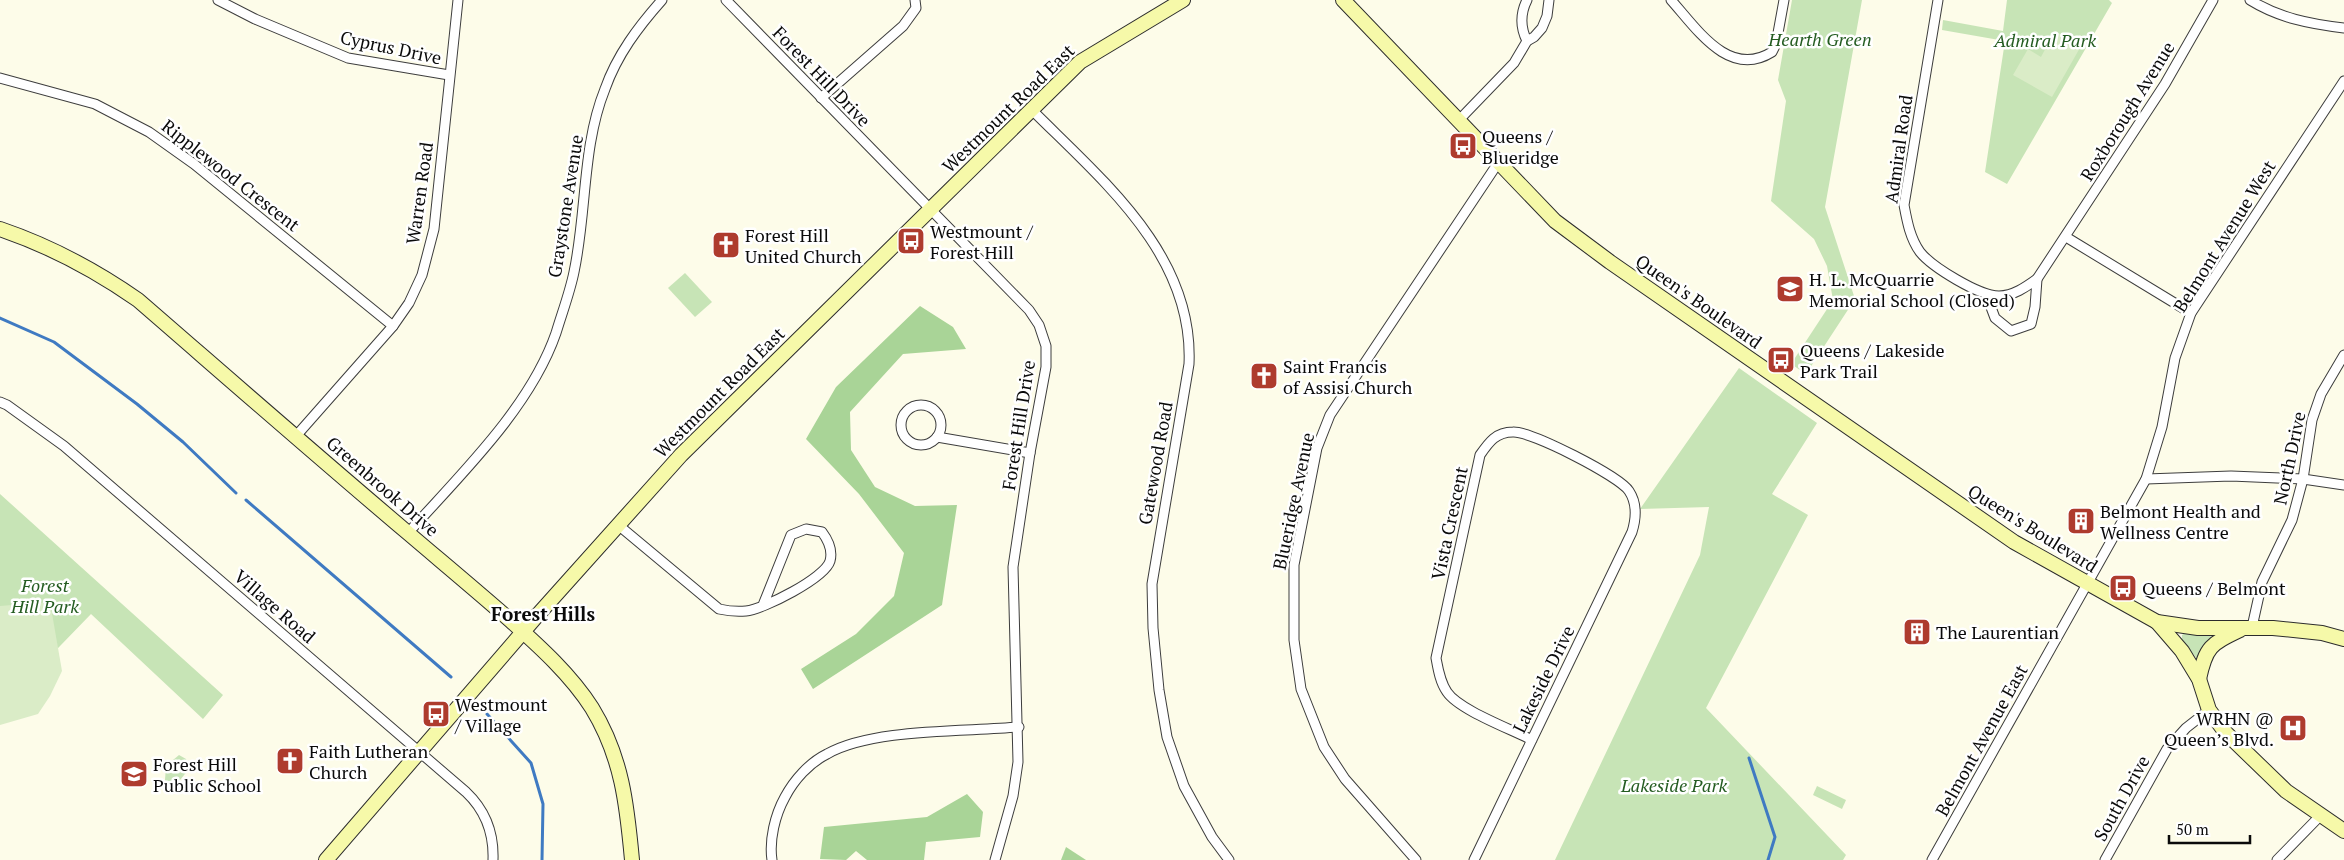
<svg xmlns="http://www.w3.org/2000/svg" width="2344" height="860" font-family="'PT Serif',serif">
<rect width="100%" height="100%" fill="#fdfce9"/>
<g fill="#c7e4b6">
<path d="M1792 0H1862L1825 207 1855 299 1806 374 1791 364 1833 300 1827 266 1814 239 1771 201 1786 101 1778 80Z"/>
<path d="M2007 0H2109L2112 3 2007 184 1985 172 2005 41 1942 30 1943 20 2003 31Z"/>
<path d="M685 273 712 302 695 317 668 288Z"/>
<path d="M1739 368 1817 423 1772 494 1808 515 1706 708 1846 855 1843 860H1555L1700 555 1709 507 1640 509Z"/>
<path d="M0 494 223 695 203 719 91 614 0 708Z"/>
<path d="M2185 633 2211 636 2197 659 2182 639V635Z"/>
<path d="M179 755 186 759 189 769 180 780 170 785 165 780 166 766Z"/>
<path d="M1817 786 1846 800 1842 809 1813 795Z"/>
</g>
<g fill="#a9d497">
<path d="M920 306 953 327 966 349 903 354 850 412 851 450 875 487 915 506 957 505 942 605 813 689 801 669 856 634 894 596 904 553 859 494 806 439 836 387Z"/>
<path d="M967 794 983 812 980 837 926 842 924 860H867L856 851 846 860 820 859 824 827 927 817Z"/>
<path d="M1066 847 1086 860H1061Z"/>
</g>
<g fill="#daecc7">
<path d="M2055 31 2081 46 2052 97 2013 75 2028 49 2041 57Z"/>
<path d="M50 602 62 671 50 696 38 714 0 725V606Z"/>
</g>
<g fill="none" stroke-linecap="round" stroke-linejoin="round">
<g stroke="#3f7ac2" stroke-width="3">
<path d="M0 318 54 342 137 404 183 442 236 493"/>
<path d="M246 500 451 677"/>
<path d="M487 714 531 763 543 804 542 860"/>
<path d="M1749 758 1775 837 1768 860"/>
</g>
<defs>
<g id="street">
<path d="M218 0 255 19 348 58 449 75"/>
<path d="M726 0 1029 310 1039 325 1046 346V367L1030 453 1013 567 1018 762 1013 796 995 860"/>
<path d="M1671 0C1697 29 1729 79 1772 52L1776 44 1784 0"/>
<path d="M1938 0 1904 205C1907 221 1910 238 1920 252 1932 267 1979 296 1999 296 2013 296 2026 287 2037 279L2165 84 2213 0"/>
<path d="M2250 0C2279 18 2310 24 2344 28"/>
<path d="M1527 41C1520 27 1520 14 1527 0"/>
<path d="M0 78 95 104 149 132 194 164 393 326"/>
<path d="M821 98 903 26 916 8 915 0"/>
<path d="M1032 110C1103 181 1194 255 1189 364L1152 584 1153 628 1159 690 1167 737 1184 786 1212 837 1229 860"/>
<path d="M1459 120 1514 63 1527 41 1534 37 1542 28 1547 16 1549 0"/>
<path d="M2066 237 2191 313"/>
<path d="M1986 294 1995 318 2011 331 2031 324 2035 307 2037 279"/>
<path d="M0 402 7 405 64 446 466 792C485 810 494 834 493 860"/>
<circle cx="921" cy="425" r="20"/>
<path d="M296 436 393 326 409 303 422 275 434 229 458 0"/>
<path d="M937 437 1030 453"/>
<path d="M2146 479 2231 476 2303 479 2344 485"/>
<path d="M617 524 719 609C728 611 736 612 746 611 764 609 825 578 830 561 833 550 828 540 822 532L806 529 791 535 763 605"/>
<path d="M408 533C460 475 530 408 556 333 562 313 570 292 574 272 587 211 582 146 605 89 617 55 638 27 662 0"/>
<path d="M2252 627 2262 582 2292 520 2303 479 2312 420 2321 394 2344 355"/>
<path d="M772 860C769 840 775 815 785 797 794 780 809 763 827 754 872 728 965 732 1019 727"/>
<path d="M1416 860 1345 779 1324 747 1301 689 1294 640V565L1317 448 1330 415 1498 163"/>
<path d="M1474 860 1632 532C1636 519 1637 503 1629 491 1619 476 1531 431 1513 432 1496 432 1489 442 1480 455L1436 658C1438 669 1440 682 1447 692 1459 710 1511 729 1532 740"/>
<path d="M1932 860 2146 479 2162 427 2175 358 2191 313 2344 81"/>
<path d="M2105 860 2167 749 2186 728 2209 710"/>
<path d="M2277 860 2320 816"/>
</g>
<g id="secondary">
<path d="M1343 0 1555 221 1610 262 2014 542 2157 622 2198 628H2273L2322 633 2344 639"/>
<path d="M0 229C50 246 95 270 138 300 228 378 317 456 408 533 442 562 477 591 511 621 540 647 571 675 592 708 622 757 627 805 632 860"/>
<path d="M2157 622 2182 651 2199 679 2209 710 2226 733 2286 791 2344 831"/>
<path d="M2199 679C2206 646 2211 644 2240 630"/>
<path d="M326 860 535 618 681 455 1080 62 1183 0"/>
</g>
</defs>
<use href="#street" stroke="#3d3d3d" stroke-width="11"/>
<use href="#secondary" stroke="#2c2c2c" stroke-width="16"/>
<use href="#street" stroke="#fff" stroke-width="9"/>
<use href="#secondary" stroke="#f6f9a9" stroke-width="14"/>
</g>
<defs>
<symbol id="bus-square" viewBox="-11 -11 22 22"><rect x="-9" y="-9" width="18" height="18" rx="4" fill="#ae3b2e" stroke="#fff"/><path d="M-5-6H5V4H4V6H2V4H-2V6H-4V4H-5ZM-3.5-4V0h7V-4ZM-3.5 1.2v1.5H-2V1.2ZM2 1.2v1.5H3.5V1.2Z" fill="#fff"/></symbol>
<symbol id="church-square" viewBox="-11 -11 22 22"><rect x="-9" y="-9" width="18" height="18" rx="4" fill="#ae3b2e" stroke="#fff"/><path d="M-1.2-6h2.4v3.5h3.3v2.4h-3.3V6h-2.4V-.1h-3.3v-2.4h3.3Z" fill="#fff"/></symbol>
<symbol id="school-square" viewBox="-11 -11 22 22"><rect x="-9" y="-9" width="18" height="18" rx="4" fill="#ae3b2e" stroke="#fff"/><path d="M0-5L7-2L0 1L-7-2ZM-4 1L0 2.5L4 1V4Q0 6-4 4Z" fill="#fff"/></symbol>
<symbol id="building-square" viewBox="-11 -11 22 22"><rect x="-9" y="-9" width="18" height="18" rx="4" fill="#ae3b2e" stroke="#fff"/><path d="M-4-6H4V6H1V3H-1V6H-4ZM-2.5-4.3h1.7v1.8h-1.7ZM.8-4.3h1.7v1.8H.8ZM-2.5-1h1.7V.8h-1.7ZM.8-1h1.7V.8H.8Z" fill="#fff"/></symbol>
<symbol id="hospital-square" viewBox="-11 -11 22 22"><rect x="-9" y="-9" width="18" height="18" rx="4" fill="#ae3b2e" stroke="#fff"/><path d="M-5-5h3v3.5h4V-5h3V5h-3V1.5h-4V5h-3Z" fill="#fff"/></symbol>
</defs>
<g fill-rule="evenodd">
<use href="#bus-square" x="1447" y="130" width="32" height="32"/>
<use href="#bus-square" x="895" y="225" width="32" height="32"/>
<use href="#church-square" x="710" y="229" width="32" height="32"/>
<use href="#school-square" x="1774" y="273" width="32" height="32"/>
<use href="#bus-square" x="1765" y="344" width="32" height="32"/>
<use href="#church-square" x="1248" y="360" width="32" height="32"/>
<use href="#building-square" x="2065" y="505" width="32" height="32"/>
<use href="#bus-square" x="2107" y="572" width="32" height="32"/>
<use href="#building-square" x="1901" y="616" width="32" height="32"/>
<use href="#bus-square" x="420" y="698" width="32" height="32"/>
<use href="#hospital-square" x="2277" y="712" width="32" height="32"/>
<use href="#church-square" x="274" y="745" width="32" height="32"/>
<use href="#school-square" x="118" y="758" width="32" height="32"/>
</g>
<g text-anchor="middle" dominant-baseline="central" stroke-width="5" stroke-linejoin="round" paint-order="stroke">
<g font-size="18" font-style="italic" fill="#245c21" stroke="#fff">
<text x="1820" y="39">Hearth Green</text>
<text x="2045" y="40">Admiral Park</text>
<text x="45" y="585">Forest<tspan x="45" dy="21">Hill Park</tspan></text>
<text x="1674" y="785">Lakeside Park</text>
</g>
<g font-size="18" fill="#0a0a0a" stroke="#fff">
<text transform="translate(391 47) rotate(12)">Cyprus Drive</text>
<text transform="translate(822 76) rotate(46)">Forest Hill Drive</text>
<text transform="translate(1008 108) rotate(-44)">Westmount Road East</text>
<text transform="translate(2127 111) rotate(-58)">Roxborough Avenue</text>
<text transform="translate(1898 149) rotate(-82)">Admiral Road</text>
<text transform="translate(231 175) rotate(38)">Ripplewood Crescent</text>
<text transform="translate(419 193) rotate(-82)">Warren Road</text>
<text transform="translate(565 206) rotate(-81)">Graystone Avenue</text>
<text transform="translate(2224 236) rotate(-58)">Belmont Avenue West</text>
<text transform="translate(1699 301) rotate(35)">Queen's Boulevard</text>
<text transform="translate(719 392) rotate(-45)">Westmount Road East</text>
<text transform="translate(1018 425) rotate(-81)">Forest Hill Drive</text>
<text transform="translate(2289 458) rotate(-78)">North Drive</text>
<text transform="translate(1155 463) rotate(-80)">Gatewood Road</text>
<text transform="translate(383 486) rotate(41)">Greenbrook Drive</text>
<text transform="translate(1293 501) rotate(-78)">Blueridge Avenue</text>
<text transform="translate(1449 523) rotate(-78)">Vista Crescent</text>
<text transform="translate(2033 528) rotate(32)">Queen's Boulevard</text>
<text transform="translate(275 606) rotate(41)">Village Road</text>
<text transform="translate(1543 679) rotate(-64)">Lakeside Drive</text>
<text transform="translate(1981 740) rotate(-61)">Belmont Avenue East</text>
<text transform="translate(2121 798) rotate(-61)">South Drive</text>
</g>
<g font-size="18" fill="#0a0a0a" stroke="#fff" text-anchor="start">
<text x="1482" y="136">Queens /<tspan x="1482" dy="21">Blueridge</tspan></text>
<text x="930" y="231">Westmount /<tspan x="930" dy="21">Forest Hill</tspan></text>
<text x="745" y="235">Forest Hill<tspan x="745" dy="21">United Church</tspan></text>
<text x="1809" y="279">H. L. McQuarrie<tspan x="1809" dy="21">Memorial School (Closed)</tspan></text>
<text x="1800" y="350">Queens / Lakeside<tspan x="1800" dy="21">Park Trail</tspan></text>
<text x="1283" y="366">Saint Francis<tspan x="1283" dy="21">of Assisi Church</tspan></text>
<text x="2100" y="511">Belmont Health and<tspan x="2100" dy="21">Wellness Centre</tspan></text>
<text x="2142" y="588">Queens / Belmont</text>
<text x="1936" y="632">The Laurentian</text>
<text x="455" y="704">Westmount<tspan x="455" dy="21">/ Village</tspan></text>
<text x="2274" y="718" text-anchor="end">WRHN @<tspan x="2274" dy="21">Queen’s Blvd.</tspan></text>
<text x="309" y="751">Faith Lutheran<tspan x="309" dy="21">Church</tspan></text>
<text x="153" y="764">Forest Hill<tspan x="153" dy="21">Public School</tspan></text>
</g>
<g font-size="19" font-weight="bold" fill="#0a0a0a" stroke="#fff">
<text x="543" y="613">Forest Hills</text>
</g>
</g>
<path d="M2169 835v8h81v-8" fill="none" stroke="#0a0a0a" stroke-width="2.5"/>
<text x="2176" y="835" font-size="15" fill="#0a0a0a" stroke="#ffffff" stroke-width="4" paint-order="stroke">50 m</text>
</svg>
